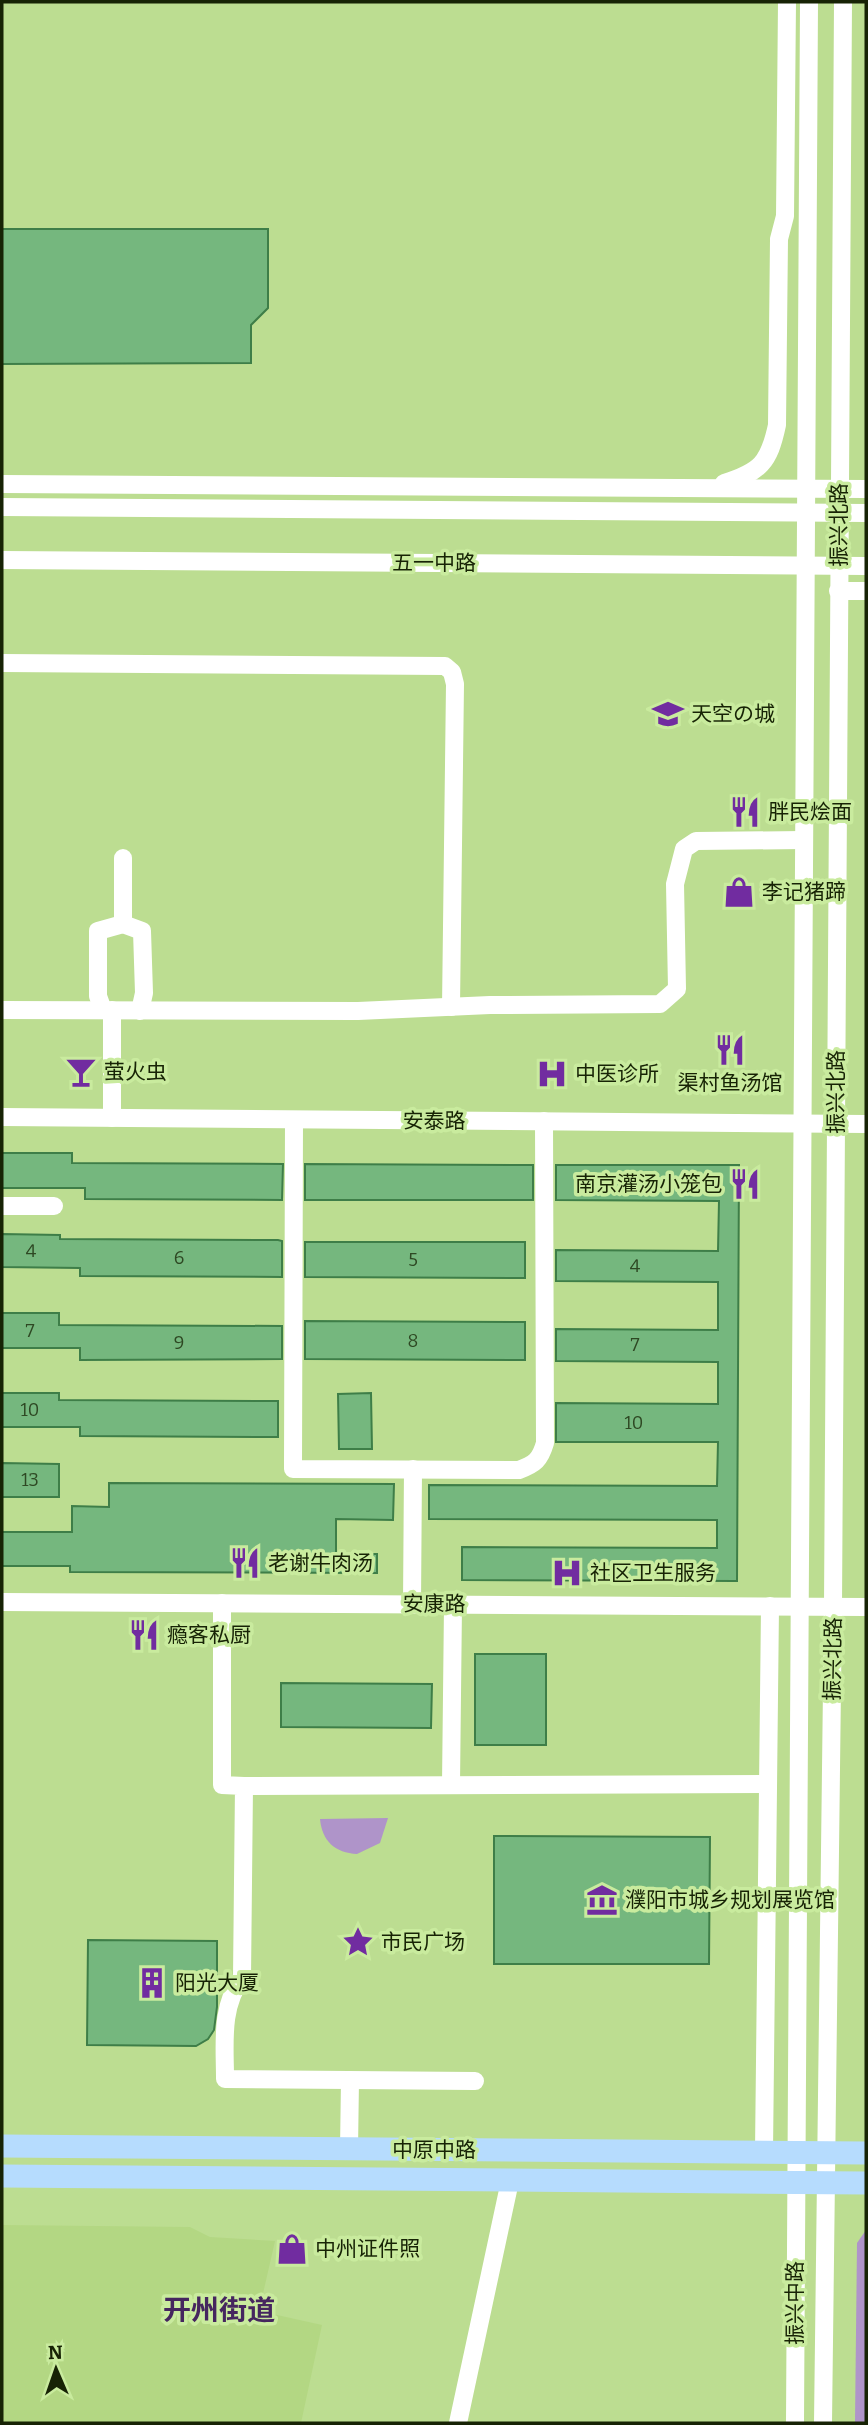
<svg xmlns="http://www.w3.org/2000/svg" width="868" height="2425" font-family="Bitter,'Noto Sans SC','Noto Sans JP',serif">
<rect width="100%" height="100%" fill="#bcdd91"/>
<path fill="#b3d783" d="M2 2225 190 2227 210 2237 275 2241 259 2311 322 2325 301 2423H2Z"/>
<g fill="#af94c9">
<path d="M388 1818 380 1843 357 1854C335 1853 322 1841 320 1819Z"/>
<path d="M866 2230V2423H855L857 2243Z"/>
</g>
<g fill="#75b77e" stroke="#3e7e48" stroke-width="2">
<path d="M2 229H268V308L251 325V363L2 364Z"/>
<path d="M2 1153H72V1163L283 1164 282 1200 85 1199V1188H2Z"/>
<path d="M305 1164 533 1165V1200H305Z"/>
<path d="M556 1165H739L737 1581 462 1580V1547L717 1548V1520L429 1519V1485L717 1486 718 1442H556V1403L718 1404V1362L556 1361V1329L718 1330V1282L556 1281V1250L718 1251 719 1201 556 1200Z"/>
<path d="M2 1234 60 1235V1239L278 1240 282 1241V1277L80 1276V1268L2 1267Z"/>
<path d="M305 1242H525V1278L305 1277Z"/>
<path d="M2 1313H59V1325L282 1326V1359L80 1360V1348H2Z"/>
<path d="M305 1321 525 1322V1360L305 1359Z"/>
<path d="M2 1393H59V1400L278 1401V1437L80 1436V1427H2Z"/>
<path d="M371 1393 372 1449H339L338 1394Z"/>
<path d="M2 1463 59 1464V1497H2Z"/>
<path d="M109 1483 394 1484 393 1520 336 1519V1554H377V1573L70 1572V1566H2V1532H72V1506L109 1507Z"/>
<rect x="475" y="1654" width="71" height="91"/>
<path d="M281 1683 432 1684 431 1728 281 1727Z"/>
<path d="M494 1836 710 1837 709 1964H494Z"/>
<path d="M88 1940 217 1941V2007L214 2030 208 2039 196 2046 87 2045Z"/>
</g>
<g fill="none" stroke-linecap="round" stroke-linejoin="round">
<g stroke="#fff" stroke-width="18">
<path d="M724 483C760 472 769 463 777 425L779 239 785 216 787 2"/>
<path d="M2 484 866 489"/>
<path d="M2 507 866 513"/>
<path d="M2 560 866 566"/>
<path d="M838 591H866"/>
<path d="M2 663 445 666 452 672 455 684 451 1007"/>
<path d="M123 858V924"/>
<path d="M2 1010 358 1011 490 1005 660 1004 677 989 675 884 684 849 696 841 803 840"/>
<path d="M103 1010 98 996V931L123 924 142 931 144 993 140 1011"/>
<path d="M2 1117 866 1124"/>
<path d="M112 1118V1010"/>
<path d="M294 1120 293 1469 519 1470C535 1464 540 1460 545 1443L544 1121"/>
<path d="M2 1206H54"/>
<path d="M2 1602 866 1607"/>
<path d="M222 1603V1785L244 1786 242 1977C220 2008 225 2043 225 2079L475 2081"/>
<path d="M412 1604 413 1469"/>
<path d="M451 1785 453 1605"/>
<path d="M244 1786 768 1784"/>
<path d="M349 2149 350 2080"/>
<path d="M764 2152 770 1606"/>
<path d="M458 2423 510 2181"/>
<path d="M795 2423 809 2"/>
<path d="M823 2423 833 1606 843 2"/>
</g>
<g stroke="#b6dcfe" stroke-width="23">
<path d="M2 2146 866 2153"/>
<path d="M2 2176 866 2183"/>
</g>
</g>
<defs>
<symbol id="school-bare" viewBox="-9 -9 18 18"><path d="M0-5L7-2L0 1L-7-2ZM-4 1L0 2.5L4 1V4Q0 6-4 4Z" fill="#712ca0" stroke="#c9eb9e" stroke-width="2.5" paint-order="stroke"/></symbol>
<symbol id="restaurant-bare" viewBox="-9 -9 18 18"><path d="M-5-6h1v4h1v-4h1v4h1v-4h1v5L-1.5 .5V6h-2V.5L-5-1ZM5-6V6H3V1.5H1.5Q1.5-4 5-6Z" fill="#712ca0" stroke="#c9eb9e" stroke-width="2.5" paint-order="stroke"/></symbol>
<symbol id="shop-bare" viewBox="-9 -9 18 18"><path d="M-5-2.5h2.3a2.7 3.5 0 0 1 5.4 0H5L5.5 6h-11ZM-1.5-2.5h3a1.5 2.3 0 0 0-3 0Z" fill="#712ca0" stroke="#c9eb9e" stroke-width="2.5" paint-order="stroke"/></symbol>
<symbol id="bar-bare" viewBox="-9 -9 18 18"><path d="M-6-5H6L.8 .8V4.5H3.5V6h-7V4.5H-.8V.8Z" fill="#712ca0" stroke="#c9eb9e" stroke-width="2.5" paint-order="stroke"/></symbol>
<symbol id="hospital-bare" viewBox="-9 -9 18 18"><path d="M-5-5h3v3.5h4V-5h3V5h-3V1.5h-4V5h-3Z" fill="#712ca0" stroke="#c9eb9e" stroke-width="2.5" paint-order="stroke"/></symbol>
<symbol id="museum-bare" viewBox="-9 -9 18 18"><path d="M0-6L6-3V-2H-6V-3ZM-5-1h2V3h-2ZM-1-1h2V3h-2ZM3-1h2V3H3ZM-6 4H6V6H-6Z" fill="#712ca0" stroke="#c9eb9e" stroke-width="2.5" paint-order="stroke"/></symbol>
<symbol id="sight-bare" viewBox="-9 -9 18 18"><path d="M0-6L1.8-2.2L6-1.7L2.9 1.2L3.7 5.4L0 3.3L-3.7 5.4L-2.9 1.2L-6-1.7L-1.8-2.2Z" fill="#712ca0" stroke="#c9eb9e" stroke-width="2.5" paint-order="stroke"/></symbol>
<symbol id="building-bare" viewBox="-9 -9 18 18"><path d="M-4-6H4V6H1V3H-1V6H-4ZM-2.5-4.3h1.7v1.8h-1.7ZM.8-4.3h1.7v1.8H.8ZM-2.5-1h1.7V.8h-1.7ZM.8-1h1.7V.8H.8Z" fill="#712ca0" stroke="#c9eb9e" stroke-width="2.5" paint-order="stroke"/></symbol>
</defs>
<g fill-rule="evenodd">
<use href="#school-bare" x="646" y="692" width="44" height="44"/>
<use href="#restaurant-bare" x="723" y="790" width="44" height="44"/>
<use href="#shop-bare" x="717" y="870" width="44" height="44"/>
<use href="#restaurant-bare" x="708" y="1028" width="44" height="44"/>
<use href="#bar-bare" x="59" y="1050" width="44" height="44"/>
<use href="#hospital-bare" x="530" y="1052" width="44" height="44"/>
<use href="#restaurant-bare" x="723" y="1162" width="44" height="44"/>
<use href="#restaurant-bare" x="223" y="1541" width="44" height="44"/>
<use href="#hospital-bare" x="545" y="1551" width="44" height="44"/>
<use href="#restaurant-bare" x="122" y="1613" width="44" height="44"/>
<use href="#museum-bare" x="580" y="1878" width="44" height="44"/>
<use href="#sight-bare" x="336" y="1920" width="44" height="44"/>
<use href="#building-bare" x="130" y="1961" width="44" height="44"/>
<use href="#shop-bare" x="270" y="2227" width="44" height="44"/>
</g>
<g text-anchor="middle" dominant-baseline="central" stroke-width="7" stroke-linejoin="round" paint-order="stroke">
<g font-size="18" fill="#2e4823">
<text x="31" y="1251">4</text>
<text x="179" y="1258">6</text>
<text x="413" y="1260">5</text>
<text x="635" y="1266">4</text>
<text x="30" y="1331">7</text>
<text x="413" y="1341">8</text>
<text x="179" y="1343">9</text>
<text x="635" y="1345">7</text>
<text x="30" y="1410">10</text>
<text x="634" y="1423">10</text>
<text x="30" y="1480">13</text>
</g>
<g font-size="21" fill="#172305" stroke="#c9eb9e">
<text transform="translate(839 525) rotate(-90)">振兴北路</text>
<text x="434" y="563">五一中路</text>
<text transform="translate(836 1092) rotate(-90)">振兴北路</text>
<text x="434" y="1121">安泰路</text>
<text x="434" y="1604">安康路</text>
<text transform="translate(833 1659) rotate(-89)">振兴北路</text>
<text x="434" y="2150">中原中路</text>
<text transform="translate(795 2303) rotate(-90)">振兴中路</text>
</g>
<g font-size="21" fill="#172305" stroke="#c9eb9e" text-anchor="start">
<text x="691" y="714">天空の城</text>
<text x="768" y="812">胖民烩面</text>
<text x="762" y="892">李记猪蹄</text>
<text x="104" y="1072">萤火虫</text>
<text x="575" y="1074">中医诊所</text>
<text x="730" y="1083" text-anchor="middle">渠村鱼汤馆</text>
<text x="722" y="1184" text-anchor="end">南京灌汤小笼包</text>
<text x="268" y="1563">老谢牛肉汤</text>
<text x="590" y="1573">社区卫生服务</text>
<text x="167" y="1635">瘾客私厨</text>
<text x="625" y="1900">濮阳市城乡规划展览馆</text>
<text x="381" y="1942">市民广场</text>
<text x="175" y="1983">阳光大厦</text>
<text x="315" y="2249">中州证件照</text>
</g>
<g font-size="28" font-weight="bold" fill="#45265f" stroke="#c9eb9e">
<text x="219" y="2310">开州街道</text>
</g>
</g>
<rect width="868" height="2425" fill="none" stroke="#172305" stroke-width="7"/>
<g transform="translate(56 2369) rotate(358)" stroke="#c9eb9e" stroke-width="5" paint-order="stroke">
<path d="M0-5L12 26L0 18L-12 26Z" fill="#172305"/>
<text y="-10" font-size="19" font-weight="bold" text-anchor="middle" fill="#172305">N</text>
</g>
</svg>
